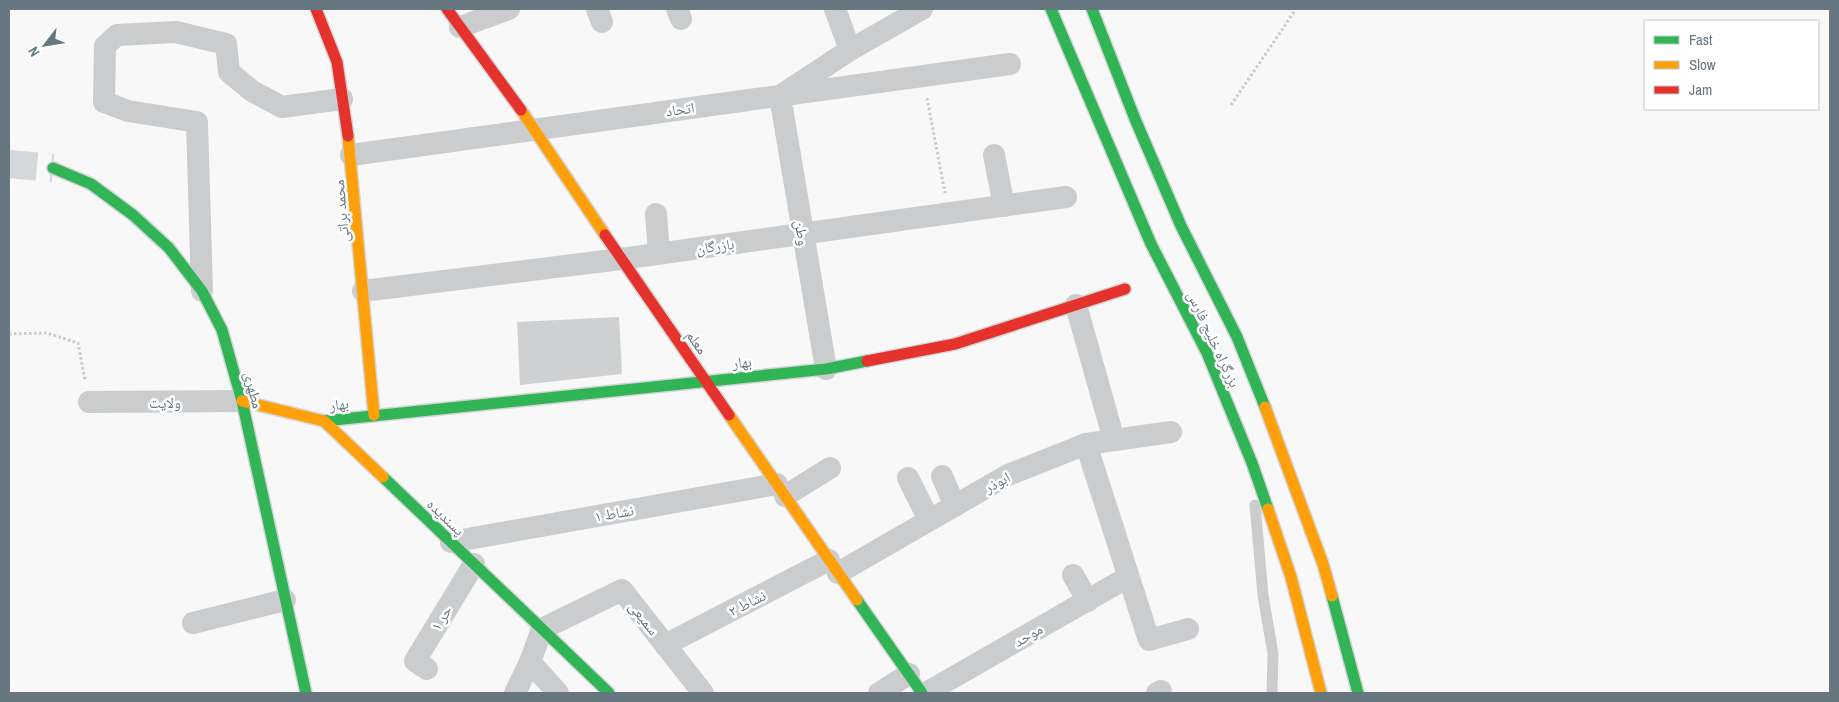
<svg xmlns="http://www.w3.org/2000/svg" width="1839" height="702" font-family="'Archivo Narrow','Noto Naskh Arabic',sans-serif">
<rect width="100%" height="100%" fill="#f8f8f8"/>
<path fill="#cfd0d1" d="M619 317 622 374 520 385 517 322Z"/>
<g fill="none" stroke-linecap="round" stroke-linejoin="round">
<path stroke="#d4d8da" stroke-width="28" stroke-dasharray="28 14" stroke-linecap="butt" d="M9 164 53 168"/>
<defs>
<g id="fast">
<path d="M1051 9 1151 244 1207 353 1252 463 1268 509"/>
<path d="M1092 9 1135 119 1181 226 1237 337 1265 407"/>
<path d="M53 168 91 184 133 215 169 248 202 291 222 330 242 401 306 693"/>
<path d="M324 421 826 369 867 361"/>
<path d="M383 477 609 693"/>
<path d="M1332 596 1358 693"/>
<path d="M857 600 922 693"/>
</g>
<g id="slow">
<path d="M521 110 605 235"/>
<path d="M348 136 374 415"/>
<path d="M242 401 324 421 383 477"/>
<path d="M1265 407 1323 564 1332 596"/>
<path d="M729 415 857 600"/>
<path d="M1268 509 1291 577 1321 693"/>
</g>
<g id="jam">
<path d="M316 9 337 62 348 136"/>
<path d="M447 9 521 110"/>
<path d="M605 235 729 415"/>
<path d="M867 361 955 344 1125 289"/>
</g>
</defs>
<use href="#fast" stroke="#d4d5d6" stroke-width="14"/>
<use href="#slow" stroke="#d4d5d6" stroke-width="14"/>
<use href="#jam" stroke="#d4d5d6" stroke-width="14"/>
<g stroke="#c8cacb" stroke-width="3" stroke-dasharray="2.5 2.5" stroke-linecap="butt">
<path d="M927 98 945 193"/>
<path d="M1231 105 1296 9"/>
<path d="M9 334 47 333 78 343 85 380"/>
</g>
<path stroke="#cbcccd" stroke-width="11" d="M1255 505 1263 595 1273 654 1272 693"/>
<g stroke="#cbcccd" stroke-width="22">
<path d="M597 9 602 22"/>
<path d="M677 9 681 19"/>
<path d="M835 9 850 50"/>
<path d="M460 27 509 9"/>
<path d="M351 155 1010 64"/>
<path d="M994 155 1004 206"/>
<path d="M656 214 659 253"/>
<path d="M202 291 197 122 128 111 104 102 105 46 117 35 176 32 226 44 229 72 252 91 282 107 342 99"/>
<path d="M363 291 621 259 1066 197"/>
<path d="M1076 305 1114 440"/>
<path d="M826 369 780 96 850 50 922 9"/>
<path d="M89 402 242 401"/>
<path d="M1086 444 1149 640 1188 629"/>
<path d="M942 476 955 506"/>
<path d="M908 478 929 520"/>
<path d="M785 496 830 468"/>
<path d="M451 542 777 484"/>
<path d="M838 573 1008 475 1086 444 1171 432"/>
<path d="M1073 575 1088 601"/>
<path d="M193 623 285 600"/>
<path d="M665 645 829 560"/>
<path d="M530 662 558 693"/>
<path d="M427 669 415 661 474 564"/>
<path d="M515 693 530 662 542 629 622 590 703 693"/>
<path d="M879 693 909 674"/>
<path d="M926 693 1128 577"/>
<path d="M1157 693 1161 691"/>
</g>
<use href="#fast" stroke="#30b455" stroke-width="11"/>
<use href="#slow" stroke="#ff9f0a" stroke-width="11"/>
<use href="#jam" stroke="#e5322d" stroke-width="11"/>
</g>
<g text-anchor="middle" dominant-baseline="central" stroke-width="5" stroke-linejoin="round" paint-order="stroke">
<g font-size="15" fill="#667780" stroke="#fff">
<text transform="translate(680 109) rotate(-8)">اتحاد</text>
<text transform="translate(341 211) rotate(-95)">محمد براتی</text>
<text transform="translate(802 233) rotate(81)">وطن</text>
<text transform="translate(715 246) rotate(-8)">بازرگان</text>
<text transform="translate(1214 339) rotate(65)">بزرگراه خلیج فارس</text>
<text transform="translate(697 342) rotate(55)">معلم</text>
<text transform="translate(742 362) rotate(-5)">بهار</text>
<text transform="translate(254 390) rotate(76)">مطهری</text>
<text x="165" y="402">ولایت</text>
<text transform="translate(339 404) rotate(-7)">بهار</text>
<text transform="translate(997 482) rotate(-28)">ابوذر</text>
<text transform="translate(614 513) rotate(-10)">نشاط ۱</text>
<text transform="translate(446 517) rotate(44)">پسندیده</text>
<text transform="translate(747 603) rotate(-27)">نشاط ۲</text>
<text transform="translate(441 618) rotate(-59)">حر ۱</text>
<text transform="translate(644 618) rotate(52)">سمیعی</text>
<text transform="translate(1028 635) rotate(-30)">موحد</text>
</g>
</g>
<rect width="1839" height="702" fill="none" stroke="#667780" stroke-width="20"/>
<rect x="1644" y="20" width="175" height="90" fill="#ffffff" stroke="#c2c9cc"/>
<rect x="1654" y="36" width="25" height="8" fill="#30b455" stroke="#c2c9cc"/>
<text x="1689" y="45" font-size="15" fill="#667780">Fast</text>
<rect x="1654" y="61" width="25" height="8" fill="#ff9f0a" stroke="#c2c9cc"/>
<text x="1689" y="70" font-size="15" fill="#667780">Slow</text>
<rect x="1654" y="86" width="25" height="8" fill="#e5322d" stroke="#c2c9cc"/>
<text x="1689" y="95" font-size="15" fill="#667780">Jam</text>
<g transform="translate(45 45) rotate(239)" stroke="#ffffff" stroke-width="4" paint-order="stroke">
<path d="M0-4L9 19L0 12L-9 19Z" fill="#667780"/>
<text y="-8" font-size="14" font-weight="bold" text-anchor="middle" fill="#667780">N</text>
</g>
</svg>
